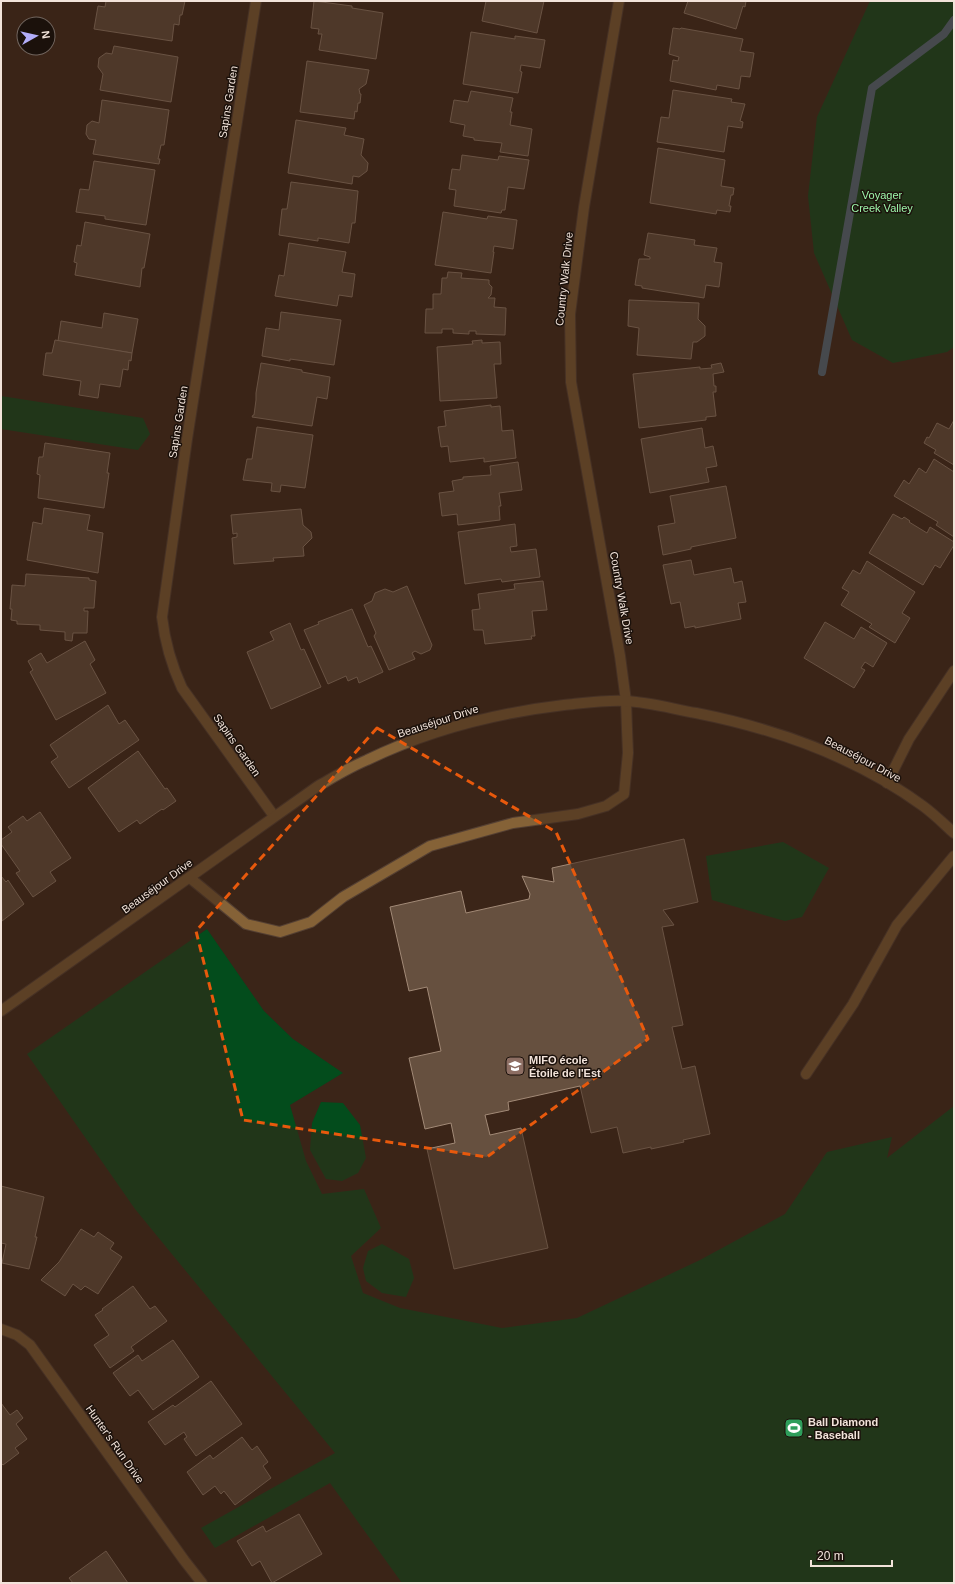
<svg xmlns="http://www.w3.org/2000/svg" width="955" height="1584" font-family="Helvetica,sans-serif">
<rect width="100%" height="100%" fill="#3b2518"/>
<g fill="#034c1c">
<path d="M870 1H954V347L947 352 893 363 852 340 814 253 808 196 817 117Z"/>
<path d="M1 396 143 418 150 434 138 450 1 429Z"/>
<path d="M783 842 829 868 802 917 785 921 712 900 706 856Z"/>
<path d="M207 929 264 1011 293 1039 343 1073 290 1105 306 1161 322 1194 364 1189 381 1228 351 1256 363 1293 400 1308 502 1328 577 1318 700 1260 785 1214 827 1152 892 1137 887 1158 954 1106V1583H402L330 1483 215 1548 201 1528 335 1453 135 1209 27 1054Z"/>
<path d="M321 1102 343 1103 360 1125 366 1158 358 1173 342 1181 326 1179 310 1150 312 1123Z"/>
<path d="M382 1244 409 1259 414 1278 406 1297 382 1293 366 1281 363 1268 368 1251Z"/>
</g>
<g fill="none" stroke-linecap="round" stroke-linejoin="round">
<path stroke="#55768e" stroke-width="8" d="M822 372 872 88 944 34 954 20"/>
</g>
<g fill="#66503f" stroke="#a28a77">
<path d="M106 1H185L182 15H180L179 25 174 24 172 41 94 29 98 6 105 7Z"/>
<path d="M314 1 352 6V8L383 13 376 59 319 50 322 34H318L319 29 311 28Z"/>
<path d="M486 1H544L537 33 482 21Z"/>
<path d="M688 1H746L745 7 743 6 736 29 684 13Z"/>
<path d="M673 28 680 29 681 28 743 39 740 51 754 53 750 77 741 76 739 89 717 85 716 90 670 81 673 60 678 61 679 57 669 54Z"/>
<path d="M471 32 515 39V36L545 40 540 68 521 65 520 71 522 72 518 93 463 84Z"/>
<path d="M114 46 178 57 171 102 100 90 103 74 98 67 99 58 106 53 112 54Z"/>
<path d="M307 61 369 70 366 84 359 89 360 94H361L360 103H358L357 112 355 111 354 119 300 112Z"/>
<path d="M673 90 732 99 731 102 745 104 740 121 743 122 742 128 728 126 724 152 657 142 661 117 669 118Z"/>
<path d="M471 91 513 98 510 112H512L510 125 532 129 528 156 500 152 502 143 474 140V138L463 136 465 125 450 122 454 100 468 102Z"/>
<path d="M102 100 169 110 164 145H161L158 159H160L159 164 93 154 96 140 89 139 86 134 87 125 92 121 99 123Z"/>
<path d="M296 120 346 128 344 135 364 139 361 155 368 163 367 171 359 177 353 176 352 184 288 173Z"/>
<path d="M658 148 725 160 721 186 734 188 733 195H731L729 206H731L730 212 717 210 716 214 650 203Z"/>
<path d="M462 155 498 160 499 156 529 160 524 189 508 187 505 210H502L501 213 454 206 456 190 449 189 452 169 460 170Z"/>
<path d="M94 161 155 170 146 225 105 219V216L76 212 80 189 89 190Z"/>
<path d="M291 182 358 191 355 223H352L349 243 318 238V241L279 235 282 209H287Z"/>
<path d="M443 212 487 219 488 216 517 220 513 249 494 246 493 252H494L491 273 435 265Z"/>
<path d="M85 222 150 234 144 268H142L140 287 75 275 77 263 74 262 77 245 81 246Z"/>
<path d="M648 233 695 240 694 245 717 248 714 262 722 263 719 287 706 285 704 298 642 288V286L635 285 639 259H650V257L644 255Z"/>
<path d="M289 243 346 252 342 272 355 274 352 297 339 295 337 306 275 296 279 275 284 276Z"/>
<path d="M448 272 462 273 461 278 489 280V284L492 287 491 295 488 298H495L494 307 506 308 505 335 476 334V331H469V334L453 333V329H442V333H425L426 309H433V294H441L442 278H447Z"/>
<path d="M629 300 699 303 698 319 705 326V336L697 342H693L691 359 637 355 639 328 628 326Z"/>
<path d="M281 312 341 320 334 365 290 359V361L262 356 266 328 279 330Z"/>
<path d="M104 313 138 319 132 353 58 341 61 321 102 328Z"/>
<path d="M55 340 132 353 131 361 129 360 128 370 123 369 120 387 100 384 98 398 79 395 81 381 43 375 46 353H52Z"/>
<path d="M482 340V343L500 342 501 364H494L497 398 440 401 437 347 473 344 472 341Z"/>
<path d="M261 363 302 370V372L330 377 327 399 317 397 312 426 252 417 253 415H254L256 400V393Z"/>
<path d="M721 363 724 372 713 374 714 386H716V392H713L716 416 706 417V420L639 428 633 374 700 367V369L712 368 711 365Z"/>
<path d="M491 405V407L500 406 502 431 513 430 516 458 484 462V458L450 462 448 446 441 447 438 427 446 426 444 411Z"/>
<path d="M954 420V465L934 453 936 450 924 443 927 437 929 438 937 423 949 429Z"/>
<path d="M257 427 313 435 305 488 281 485 280 492 271 491 272 483 243 480 247 459H252Z"/>
<path d="M702 428 705 448 713 446 717 466 706 468 709 482 650 493 641 439Z"/>
<path d="M45 443 110 453 107 473H109L104 508 38 498 40 475 37 474 39 457H43Z"/>
<path d="M934 459 954 472V537L936 525 938 522 894 496 904 480 909 484 919 468 926 473Z"/>
<path d="M518 462 522 490 499 493 501 506H499L500 520 458 525 457 514 442 516 439 493 454 491 452 481 463 479V477L491 475 490 466Z"/>
<path d="M726 486 736 538 691 547V549L663 555 658 526 675 523 670 496Z"/>
<path d="M44 508 90 515 87 530 103 533 98 573 27 560 33 522 42 524Z"/>
<path d="M301 509 303 525 311 532 312 538 303 547 304 556 273 558 274 561 234 564 232 538 237 537V533L233 534 231 515Z"/>
<path d="M893 514 902 519 904 517 910 521 909 522 927 533 930 527 954 542V545L940 568 935 565 923 585 869 553Z"/>
<path d="M515 524 517 546 510 547 511 552 536 549 540 577 502 582 501 579 465 584 458 532Z"/>
<path d="M691 560 694 575 731 568 734 583 742 581 746 602 738 603 741 619 695 628V626L685 628 680 602 671 604 663 565Z"/>
<path d="M867 561 915 592 902 613 910 618 895 643 869 627 872 624 841 605 849 592 842 588 853 570 860 574Z"/>
<path d="M26 574 89 578V580L96 581 94 608H84V611H88L87 633H73L72 641 65 640V632L40 630V625L17 624V621L11 620 12 609H10L12 585 25 586Z"/>
<path d="M543 581 547 610 532 611 535 636H531L532 639 485 644 483 630H474L472 610 480 609 478 594 515 589 514 584Z"/>
<path d="M407 586 432 645 430 650 421 654 415 651 412 653 415 659 389 670 374 636 376 633 364 605 372 601 375 593 385 589 393 592Z"/>
<path d="M352 609 368 647 371 646 383 672 359 683 357 677 348 681 346 676 328 684 304 630 319 624 318 622Z"/>
<path d="M825 622 854 639 861 627 887 643 873 667 865 662 861 668 865 670 854 688 804 658Z"/>
<path d="M290 623 301 650 304 649 321 687 271 709 247 652 274 640 270 632Z"/>
<path d="M85 641 95 660 90 664 106 693 56 720 30 672 33 670 28 661 41 653 47 663Z"/>
<path d="M108 705 119 724 125 720 139 740 69 788 51 762 58 757 50 745Z"/>
<path d="M138 751 165 789 167 788 176 801 163 810 162 809 140 824 137 820 119 832 88 788Z"/>
<path d="M40 812 71 858 50 872 56 881 33 897 16 873 20 871 1 844V840L12 832 8 827 23 816 27 821Z"/>
<path d="M684 839 698 902 663 910 674 925 662 927 683 1025 672 1027 682 1069 695 1066 710 1134 683 1140 684 1142 651 1149V1147L623 1153 617 1127 591 1133 580 1086 508 1102 509 1110 485 1115 490 1135 521 1128 548 1248 454 1269 427 1149 455 1143 451 1123 425 1129 409 1058 441 1051 427 987 409 991 390 907 461 891 466 913 529 899 530 894 522 876 554 882 552 868Z"/>
<path d="M1 876 6 882 8 880 24 904 2 921Z"/>
<path d="M1 1186 44 1197 35 1237H37L29 1269 2 1263 6 1244 1 1243Z"/>
<path d="M81 1229 94 1237 98 1232 114 1243 110 1249 122 1257 98 1294 85 1286 81 1290 73 1284 65 1296 41 1280 59 1262Z"/>
<path d="M133 1286 150 1309 155 1306 167 1321 131 1347 134 1351 110 1368 94 1345 109 1335 95 1315 103 1310 102 1309Z"/>
<path d="M173 1340 199 1377 153 1410 138 1390 130 1396 113 1373 138 1355 142 1361Z"/>
<path d="M211 1381 242 1424 196 1456 184 1439 187 1437 184 1432 165 1445 148 1422 173 1405 175 1407Z"/>
<path d="M1 1403 10 1415 17 1410 23 1418 16 1424 27 1439 15 1448 19 1453 3 1465 1 1463Z"/>
<path d="M242 1437 252 1450 257 1446 268 1462 263 1466 271 1478 235 1505 224 1491 221 1494 215 1486 203 1495 187 1472 210 1455 213 1459Z"/>
<path d="M299 1514 322 1554 272 1583 260 1561 252 1566 237 1541 263 1526 266 1532Z"/>
<path d="M106 1551 128 1583H73L69 1578Z"/>
</g>
<g fill="none" stroke-linecap="round" stroke-linejoin="round">
<defs>
<g id="minor">
<path d="M256 1 187 439 162 617C165 643 171 664 182 688L274 816"/>
<path d="M887 783 909 739 954 671"/>
<path d="M190 878 246 924 280 932 311 922 343 897 430 846 513 823 578 814 606 806 624 794 628 753 627 729 626 701 620 656 571 382 570 314 584 207 619 1"/>
<path d="M1 1011 318 786C334 777 350 767 367 760 429 730 496 713 564 705 584 703 605 700 625 701 649 702 673 709 696 713 777 729 856 757 923 806 934 814 944 824 954 833"/>
<path d="M806 1074 853 1004 897 925 954 856"/>
<path d="M1 1329 17 1335 30 1345 184 1560 202 1583"/>
</g>
</defs>
<use href="#minor" stroke="#554033" stroke-width="12"/>
<use href="#minor" stroke="#856237" stroke-width="10"/>
</g>
<path d="M0 0H955V1584H0ZM377 728 556 832 648 1039 487 1157 243 1120 196 931Z" fill="#3b2518" fill-opacity=".55" fill-rule="evenodd"/>
<path fill="none" stroke="#e8590c" stroke-width="3" stroke-dasharray="8 5" stroke-linejoin="round" d="M377 728 556 832 648 1039 487 1157 243 1120 196 931Z"/>
<defs>
<symbol id="school-square" viewBox="-11 -11 22 22"><rect x="-9" y="-9" width="18" height="18" rx="4" fill="#8d6e63" stroke="#1b110b"/><path d="M0-5L7-2L0 1L-7-2ZM-4 1L0 2.5L4 1V4Q0 6-4 4Z" fill="#fff"/></symbol>
<symbol id="stadium-square" viewBox="-11 -11 22 22"><rect x="-9" y="-9" width="18" height="18" rx="4" fill="#2e9e5b" stroke="#1b110b"/><path d="M0-5a6.5 5 0 1 0 0 10a6.5 5 0 1 0 0-10ZM-3.5-1.8h7v3.6h-7Z" fill="#fff"/></symbol>
</defs>
<g fill-rule="evenodd">
<use href="#school-square" x="504" y="1055" width="22" height="22"/>
<use href="#stadium-square" x="783" y="1417" width="22" height="22"/>
</g>
<g text-anchor="middle" dominant-baseline="central" stroke-width="3" stroke-linejoin="round" paint-order="stroke">
<g font-size="11" fill="#f2e3da" stroke="#1b110b">
<text transform="translate(228 102) rotate(-81)">Sapins Garden</text>
<text transform="translate(564 279) rotate(-84)">Country Walk Drive</text>
<text transform="translate(178 422) rotate(-81)">Sapins Garden</text>
<text transform="translate(622 598) rotate(80)">Country Walk Drive</text>
<text transform="translate(438 721) rotate(-18)">Beauséjour Drive</text>
<text transform="translate(237 745) rotate(55)">Sapins Garden</text>
<text transform="translate(863 759) rotate(28)">Beauséjour Drive</text>
<text transform="translate(157 886) rotate(-36)">Beauséjour Drive</text>
<text transform="translate(115 1444) rotate(55)">Hunter's Run Drive</text>
</g>
<g font-size="11" fill="#9df7ab" stroke="#1b110b">
<text x="882" y="195">Voyager<tspan x="882" dy="13">Creek Valley</tspan></text>
</g>
<g font-size="11" font-weight="bold" fill="#f2e3da" stroke="#1b110b" text-anchor="start">
<text x="529" y="1060">MIFO école<tspan x="529" dy="13">Étoile de l'Est</tspan></text>
<text x="808" y="1422">Ball Diamond<tspan x="808" dy="13">- Baseball</tspan></text>
</g>
</g>
<rect width="955" height="1584" fill="none" stroke="#f2e3da" stroke-width="4"/>
<g transform="translate(36 36) rotate(82)"><circle r="19" fill="#1b110b" stroke="#71655e"/>
<path d="M0-3L7 15L0 10L-7 15Z" fill="#b2adf9"/>
<text y="-6" font-size="11" font-weight="bold" text-anchor="middle" fill="#f2e3da">N</text>
</g>
<path d="M811 1560v6h81v-6" fill="none" stroke="#f2e3da" stroke-width="2"/>
<text x="817" y="1560" font-size="12" fill="#f2e3da" stroke="#1b110b" stroke-width="3" paint-order="stroke">20 m</text>
</svg>
